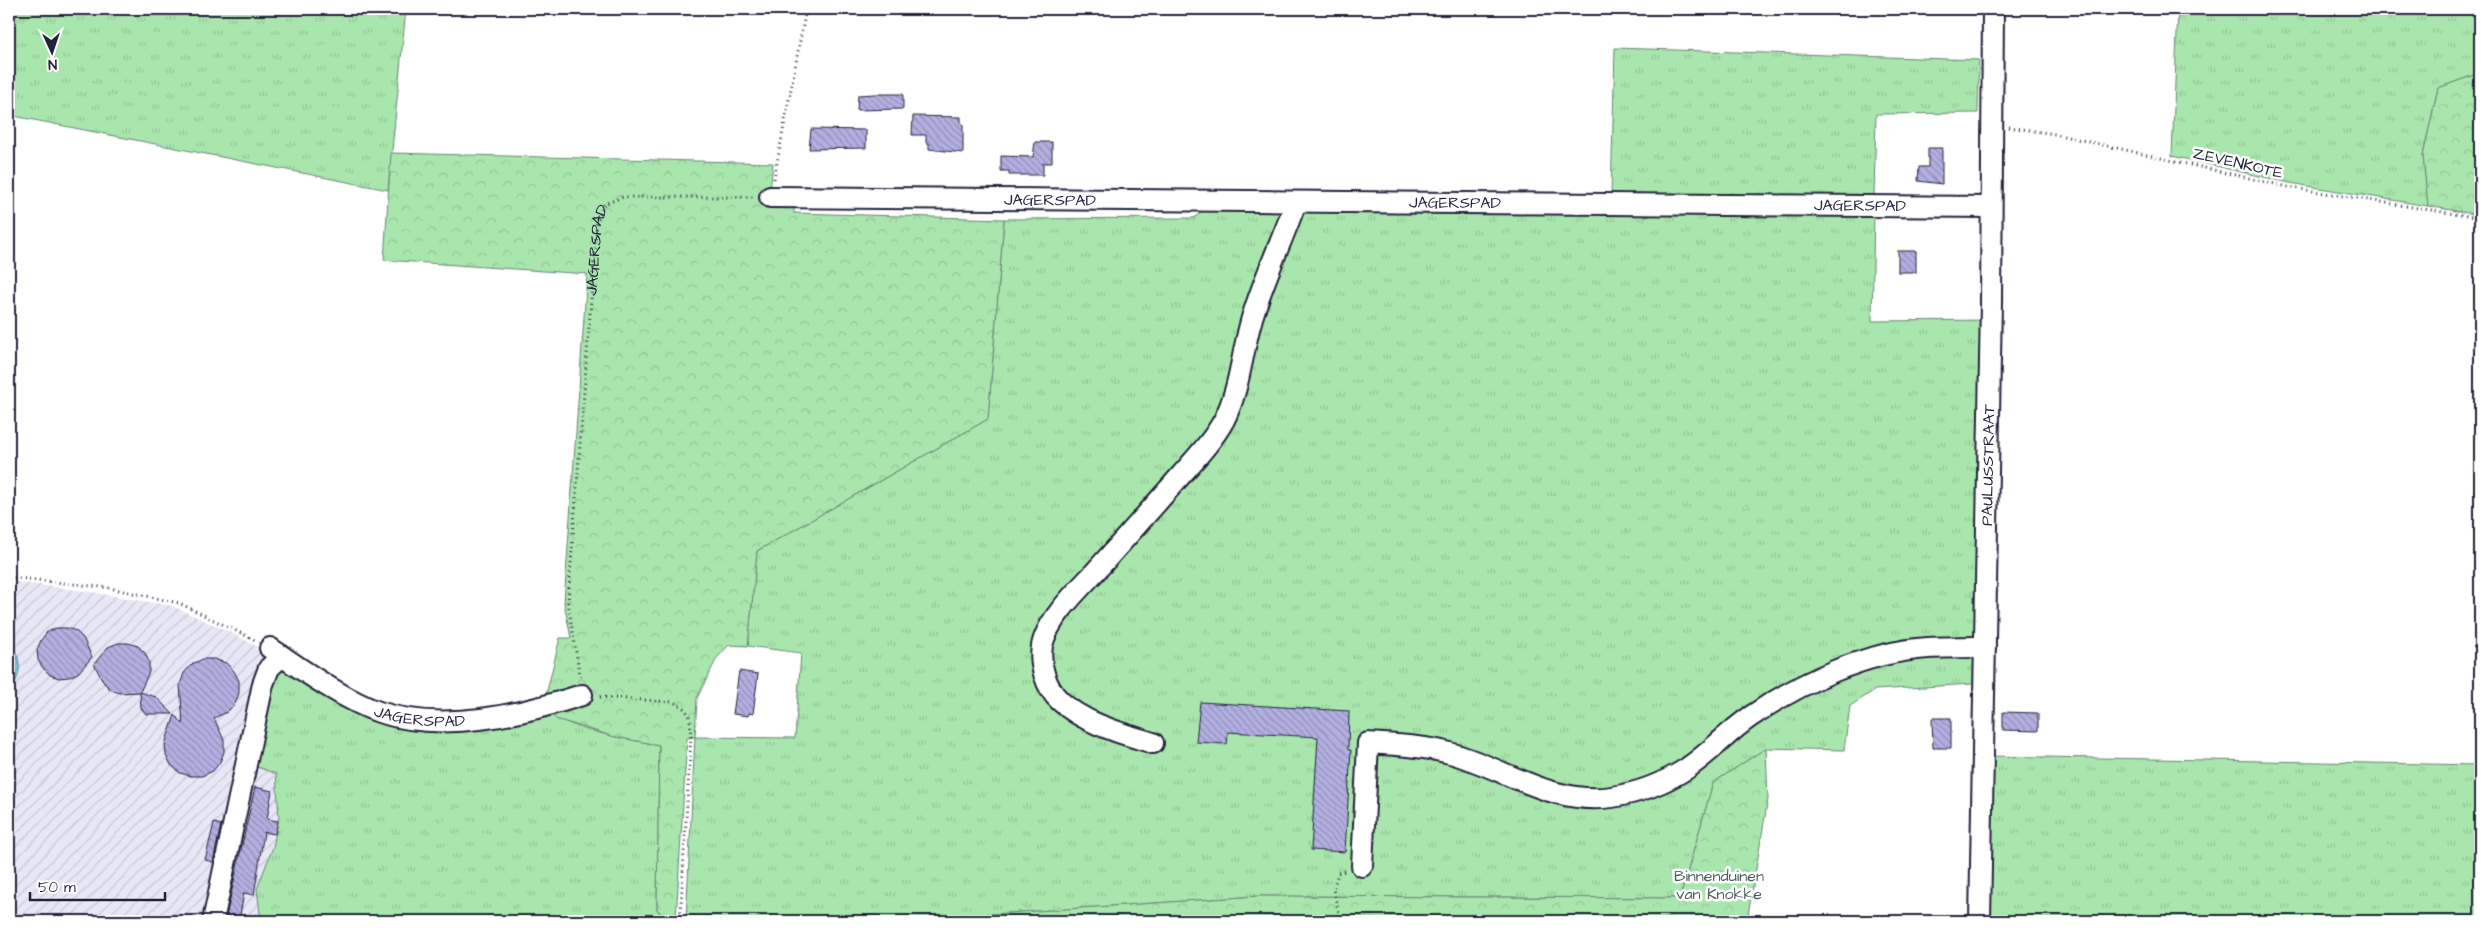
<svg xmlns="http://www.w3.org/2000/svg" width="2489" height="930" font-family="'Architects Daughter',sans-serif">
<defs>
<pattern id="industrial-furrows" width="10" height="10" patternUnits="userSpaceOnUse" patternTransform="scale(1.25)"><rect width="10" height="10" fill="#e8e7f6"/><path d="M-1 1l2-2M0 10L10 0M9 11l2-2" fill="none" stroke="#c7c6d4"/></pattern>
<pattern id="grass-tufts" width="24" height="20" patternUnits="userSpaceOnUse" patternTransform="scale(1.25)"><rect width="24" height="20" fill="#a9e6ad"/><path d="M3 7l-1-3M5 7V3M7 7l1-3M15 17l-1-3M17 17v-4M19 17l1-3" fill="none" stroke="#91c596"/></pattern>
<pattern id="forest-crowns" width="20" height="18" patternUnits="userSpaceOnUse" patternTransform="scale(1.25)"><rect width="20" height="18" fill="#a9e6ad"/><path d="M2 6a3 3 0 1 1 6 0M12 15a3 3 0 1 1 6 0" fill="none" stroke="#91c596"/></pattern>
<pattern id="water-waves" width="16" height="10" patternUnits="userSpaceOnUse" patternTransform="scale(1.25)"><rect width="16" height="10" fill="#81cce0"/><path d="M0 5q4-4 8 0t8 0" fill="none" stroke="#6fafc1"/></pattern>
<pattern id="building-back-hatch" width="6" height="6" patternUnits="userSpaceOnUse" patternTransform="scale(1.25)"><rect width="6" height="6" fill="#b3afe1"/><path d="M-1 5l2 2M0 0l6 6M5-1l2 2" fill="none" stroke="#918eb8"/></pattern>
</defs>
<rect width="100%" height="100%" fill="#fff"/>
<filter id="ink" filterUnits="userSpaceOnUse"><feTurbulence type="fractalNoise" baseFrequency=".02" numOctaves="2"/><feDisplacementMap in="SourceGraphic" scale="10" xChannelSelector="R" yChannelSelector="G"/><feConvolveMatrix kernelMatrix="1 2 1 2 8 2 1 2 1" color-interpolation-filters="sRGB"/></filter>
<g filter="url(#ink)">
<path fill="url(#industrial-furrows)" d="M9 581 91 592 172 606 230 632 267 652 249 764 276 773 279 817 273 847 257 889 261 921H9Z"/>
<g fill="url(#grass-tufts)" stroke="#668474">
<path d="M9 9H406L388 190 9 115Z"/>
<path d="M2178 9H2480V73L2438 88 2423 155 2428 206 2290 183 2172 156Z"/>
<path d="M1615 48 1979 60 1978 113 1876 114 1874 196 1611 195Z"/>
<path d="M1282 210 1874 211 1872 321 1996 320 1990 679 1972 684 1875 690 1850 706 1844 750 1766 748 1713 783 1680 898 1258 896 890 921H686L695 737 795 738 801 653 748 646 757 551 988 419 1004 219 1194 218 1202 211Z"/>
<path d="M285 664 379 714 547 710C568 731 630 739 659 745L657 909 664 919H676V921H261L257 889 273 847 279 817 276 774 249 764 269 677Z"/>
<path d="M1988 756 2480 765V921H1986Z"/>
</g>
<g fill="url(#forest-crowns)" stroke="#668474">
<path d="M2480 73V215L2428 206 2423 156 2438 88Z"/>
<path d="M391 153 773 163 769 201 794 208V213L1004 219 988 419 757 551 748 646 729 645 717 658 697 698 695 737 687 738 676 919H665L657 909 659 745 615 737 556 719 547 710 544 703 560 638H571L564 603 587 274 384 260Z"/>
<path d="M1766 748 1768 799 1747 921H890L1258 896 1680 898 1713 783Z"/>
</g>
<path fill="url(#water-waves)" stroke="#5b889e" d="M9 640C20 655 25 675 9 689Z"/>
<g fill="url(#building-back-hatch)" stroke="#22223b">
<path d="M875 94H903V109L857 110 858 95Z"/>
<path d="M913 116 961 117V123L963 124V153L929 149V143H926V135H912Z"/>
<path d="M811 129 866 130V148L809 149Z"/>
<path d="M1035 142H1052V163H1043V175H1009V171H1001V156L1033 157Z"/>
<path d="M1928 148H1942V184L1918 181 1919 167H1928Z"/>
<rect x="1898" y="251" width="18" height="21"/>
<path d="M57 628H67L76 631 83 638 92 657 78 673 69 677 59 678 50 675 43 668 38 660 37 650 41 640 47 632Z"/>
<path d="M118 643H128L138 646 145 653 149 662V672L140 692 156 697 173 714H146L141 708 140 692 120 693 111 690 104 683 94 664 108 647Z"/>
<path d="M203 659H214L226 663 234 671 239 681V693L235 704 227 712 214 718 224 740V752L220 762 213 771 202 776H191L180 773 171 765 166 755 165 744 175 715 183 724 180 685 184 673 192 664Z"/>
<path d="M739 671 758 674 753 714 749 713 748 716 733 714Z"/>
<path d="M1200 702 1349 711 1348 750H1351L1345 852 1311 850 1318 737 1228 732 1227 744 1196 742Z"/>
<path d="M2003 712 2038 713V731L2003 730Z"/>
<path d="M1932 718H1951V748H1933Z"/>
<path d="M255 787 272 791 267 819 278 821 275 834 264 832 254 895 244 893 239 921H225Z"/>
<path d="M214 823 221 825 213 862 205 860Z"/>
</g>
<g fill="none" stroke-linecap="round" stroke-linejoin="round">
<defs>
<g id="minor">
<path id="s2" d="M770 197C1177 203 1584 202 1991 207"/>
<path id="s3" d="M270 648C301 669 344 700 379 712 443 733 520 715 582 695"/>
<path d="M1153 743C1121 733 1085 724 1060 701 1046 688 1039 665 1042 646 1047 620 1077 591 1094 573 1124 540 1153 507 1182 474 1197 457 1213 440 1224 420 1240 389 1242 351 1252 318 1264 278 1282 241 1296 202"/>
<path d="M1362 866 1368 743C1396 745 1423 746 1450 753 1505 768 1553 806 1612 797 1638 793 1664 783 1686 769 1709 754 1728 732 1750 717 1801 682 1866 652 1928 648 1947 647 1966 647 1985 647"/>
<path d="M213 921 263 684 269 668 282 656"/>
<path id="s4" d="M1980 921 1991 303 1993 9"/>
</g>
</defs>
<use href="#minor" stroke="#22223b" stroke-width="24"/>
<g stroke="#22223b" stroke-width="3" stroke-dasharray="1 4" stroke-linecap="butt">
<path d="M2009 127 2055 134 2288 187 2480 218"/>
<path d="M774 179 806 9"/>
<path d="M9 577 110 588 179 603 255 640"/>
<path id="s1" d="M580 677 568 602 597 222 604 204 623 197H753"/>
<path d="M600 697 673 702C692 710 690 719 691 737L680 921"/>
<path d="M1341 921 1333 889 1338 873 1345 871"/>
</g>
<use href="#minor" stroke="#fff" stroke-width="20"/>
</g>
</g>
<g text-anchor="middle" dominant-baseline="central" stroke-width="5" stroke-linejoin="round" paint-order="stroke">
<g font-size="16" fill="#22223b" stroke="#fff">
<text transform="translate(2238 163) rotate(13)">ZEVENKOTE</text>
<text stroke="none"><textPath href="#s2" startOffset="280">JAGERSPAD</textPath></text>
<text stroke="none"><textPath href="#s2" startOffset="685">JAGERSPAD</textPath></text>
<text stroke="none"><textPath href="#s2" startOffset="1090">JAGERSPAD</textPath></text>
<text stroke="none"><textPath href="#s1" startOffset="429">JAGERSPAD</textPath></text>
<text stroke="none"><textPath href="#s4" startOffset="456">PAULUSSTRAAT</textPath></text>
<text stroke="none"><textPath href="#s3" startOffset="168">JAGERSPAD</textPath></text>
</g>
<g font-size="16" fill="#4a5d5d" stroke="#fff">
<text x="1719" y="876">Binnenduinen<tspan x="1719" dy="18">van Knokke</tspan></text>
</g>
</g>
<rect width="2489" height="930" fill="none" stroke="#fff" stroke-width="30"/>
<rect x="15" y="15" width="2459" height="900" fill="none" stroke="#22223b" stroke-width="2" filter="url(#ink)"/>
<g transform="translate(52 52) rotate(177)" stroke="#ffffff" stroke-width="4" paint-order="stroke">
<path d="M0-4L9 19L0 12L-9 19Z" fill="#22223b"/>
<text y="-8" font-size="14" font-weight="bold" text-anchor="middle" fill="#22223b">N</text>
</g>
<path d="M30 892v8h135v-8" fill="none" stroke="#22223b" stroke-width="2.5"/>
<text x="38" y="892" font-size="15" fill="#22223b" stroke="#ffffff" stroke-width="4" paint-order="stroke">50 m</text>
</svg>
